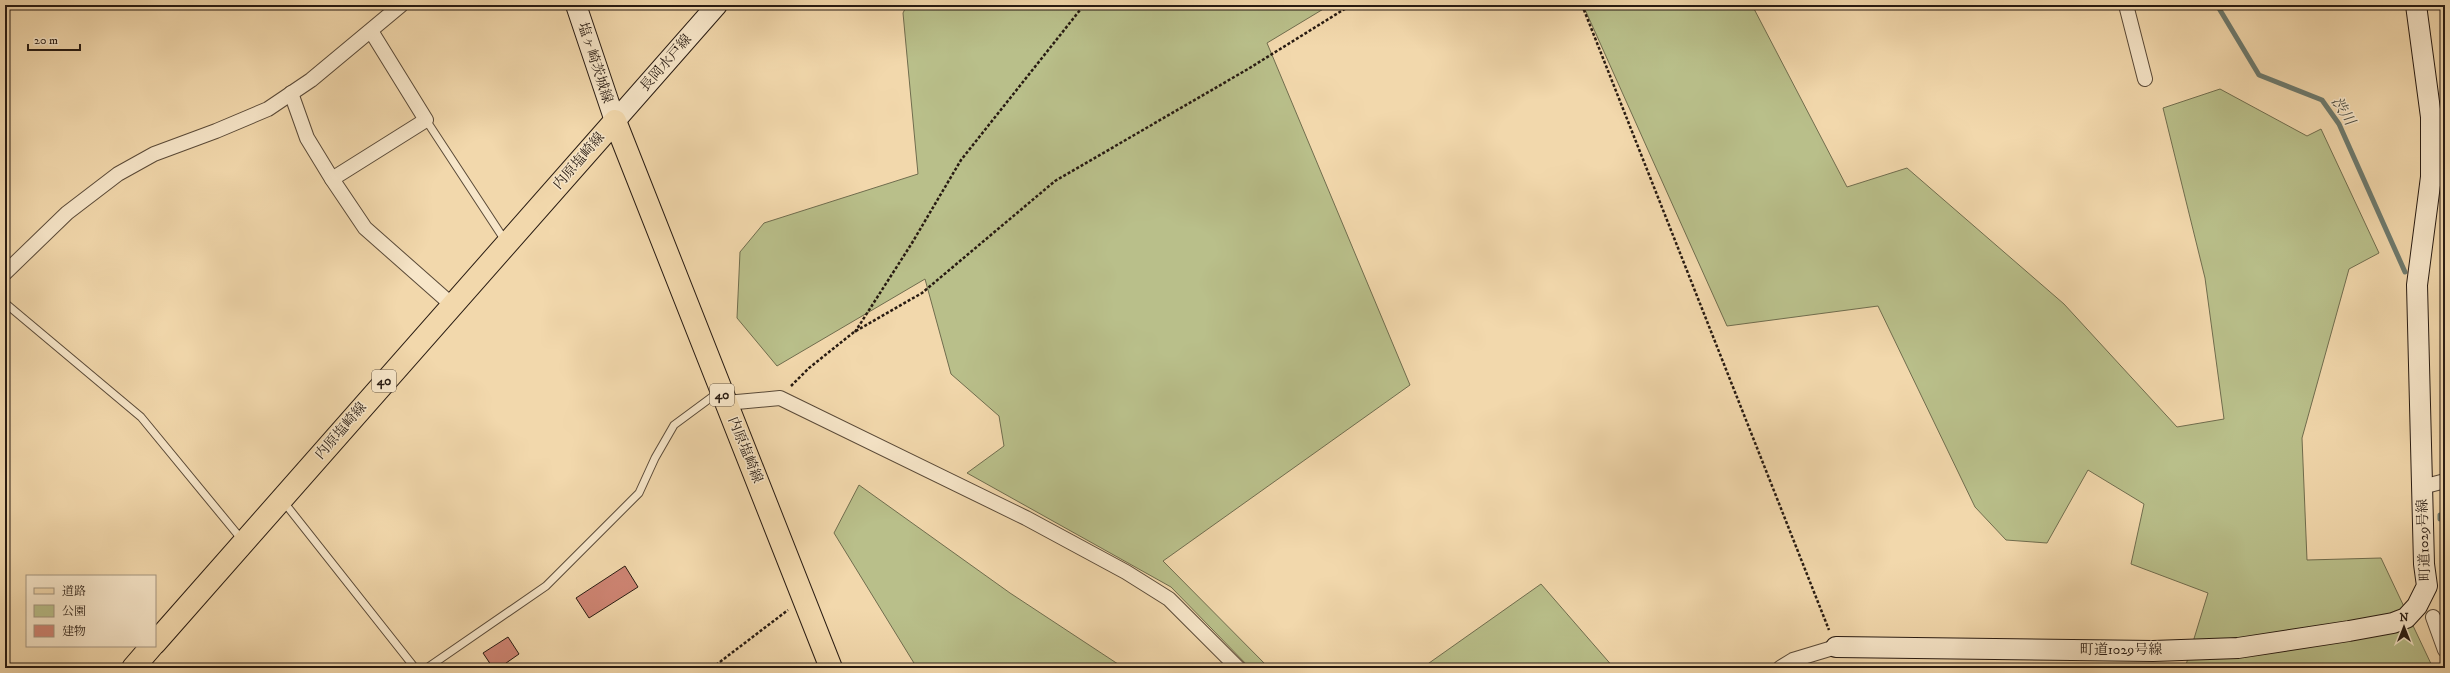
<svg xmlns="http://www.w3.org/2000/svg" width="2450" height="673" font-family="'IM FELL DW Pica','Noto Serif JP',serif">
<rect width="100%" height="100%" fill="#f2d8ac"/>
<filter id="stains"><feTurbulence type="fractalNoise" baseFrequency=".005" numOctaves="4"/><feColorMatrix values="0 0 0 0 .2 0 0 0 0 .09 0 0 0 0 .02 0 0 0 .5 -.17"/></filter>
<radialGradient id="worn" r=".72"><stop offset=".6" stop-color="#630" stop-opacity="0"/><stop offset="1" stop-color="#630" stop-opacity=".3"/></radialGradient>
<g fill="#b9bf8a" stroke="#706d4e">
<path d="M907 5H1330L1267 43 1410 385 1163 561 1269 668H1250L1171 587 967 473 1004 446 999 416 951 374 925 279 777 366 737 318 740 252 764 223 918 174 903 13Z"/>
<path d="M1583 5H1752L1847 187 1907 168 2064 304 2177 427 2224 419 2205 278 2163 108 2220 89 2307 136 2321 129 2379 253 2349 269 2302 438 2307 560 2381 558 2433 668H2185L2208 593 2131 564 2144 504 2088 470 2047 543 2006 540 1975 507 1878 306 1727 326Z"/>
<path d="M859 485 1010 593 1124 668H917L834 533Z"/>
<path d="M1541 584 1614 668H1422Z"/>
</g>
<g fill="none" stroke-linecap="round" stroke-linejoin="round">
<g stroke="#6d7a6e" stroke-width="5">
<path d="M2217 5 2259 75 2322 100 2339 124 2405 272"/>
<path d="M2440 515V519H2445"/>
</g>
</g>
<g fill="#cf8574" stroke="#281b12">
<path d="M625 566 638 587 589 618 576 598Z"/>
<path d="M508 637 519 654 499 668H493L483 653Z"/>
</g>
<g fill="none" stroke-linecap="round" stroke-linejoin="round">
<defs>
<g id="lane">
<path d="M426 120 506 242"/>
<path d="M5 303 141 417 243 541"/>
<path d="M283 501 415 668"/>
<path d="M427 668 546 586 639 493 655 458 674 425 720 391"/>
</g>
<g id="street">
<path d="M2126 5 2145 79"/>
<path d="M371 31 426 120 332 179 365 228 451 304"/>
<path d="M291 93 307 138 332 179"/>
<path d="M2431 177 2445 180"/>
<path d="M5 273 67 213 118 174 154 154 216 131 268 109 311 80 401 5"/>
<path d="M726 403 780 398 1026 518 1126 572 1169 599 1238 668"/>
<path d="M2422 487 2445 481"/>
<path d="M2433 617 2445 650"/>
<path d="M1780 668 1793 660 1836 647"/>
</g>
<g id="secondary">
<path d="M576 5 615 121 717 5"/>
<path d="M1836 647 2153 651 2238 648 2349 631 2393 623 2406 618 2417 606 2427 586 2424 564 2417 285 2431 177V117L2416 5"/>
</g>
<g id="primary">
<path d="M155 643 615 121 831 668"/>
<path d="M133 668 152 646"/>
</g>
</defs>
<use href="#lane" stroke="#5a4a38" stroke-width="9"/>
<use href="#street" stroke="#5a4a38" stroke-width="16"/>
<use href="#secondary" stroke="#281b12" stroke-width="22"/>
<use href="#primary" stroke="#281b12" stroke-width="24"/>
<g stroke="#281b12" stroke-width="2.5" stroke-dasharray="3 2" stroke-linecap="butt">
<path d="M1582 5 1829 630"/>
<path d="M855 332 912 243 961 160 1084 5"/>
<path d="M791 386 809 368 854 332 922 293 1055 181 1248 69 1351 5"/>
<path d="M712 668 788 610"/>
</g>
<use href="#lane" stroke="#f7e6c9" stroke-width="7"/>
<use href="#street" stroke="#f7e6c9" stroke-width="14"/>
<use href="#secondary" stroke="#f7e6c9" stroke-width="20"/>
<use href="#primary" stroke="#f2d8ac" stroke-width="22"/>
</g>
<g text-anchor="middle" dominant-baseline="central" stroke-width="3" stroke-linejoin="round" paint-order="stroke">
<g fill="#f7e6c9" stroke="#665849" stroke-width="1">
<rect x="372" y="370" width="24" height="22" rx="3"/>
<rect x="710" y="384" width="24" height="22" rx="3"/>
</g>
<g font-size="13" font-weight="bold" fill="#281b12">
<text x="384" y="381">40</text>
<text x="722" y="395">40</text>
</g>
<g font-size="14" fill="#281b12" stroke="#f7e6c9">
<text transform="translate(595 63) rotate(72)">塩ヶ崎茨城線</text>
<text transform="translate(666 63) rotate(-49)">長岡水戸線</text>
<text transform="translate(579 161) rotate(-49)">内原塩崎線</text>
<text transform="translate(341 431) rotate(-49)">内原塩崎線</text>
<text transform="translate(745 450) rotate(68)">内原塩崎線</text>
<text transform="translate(2424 540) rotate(-92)">町道1029号線</text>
<text x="2121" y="650">町道1029号線</text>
</g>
<g font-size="15" font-style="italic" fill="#4a4b40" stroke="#f7e6c9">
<text transform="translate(2343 111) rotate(58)">渋川</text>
</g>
</g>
<rect width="2450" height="673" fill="none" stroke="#f2d8ac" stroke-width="20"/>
<rect x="6" y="6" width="2438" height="661" fill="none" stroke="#281b12" stroke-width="2"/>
<rect x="10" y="10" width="2430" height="653" fill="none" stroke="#281b12"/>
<rect x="26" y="575" width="130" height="72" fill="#f7e6c9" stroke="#a49580"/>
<rect x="34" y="588" width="20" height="6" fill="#f2d8ac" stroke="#a49580"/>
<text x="62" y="595" font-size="12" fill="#281b12">道路</text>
<rect x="34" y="605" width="20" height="12" fill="#b9bf8a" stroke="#a49580"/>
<text x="62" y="615" font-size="12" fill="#281b12">公園</text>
<rect x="34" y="625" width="20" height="12" fill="#cf8574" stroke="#a49580"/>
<text x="62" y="635" font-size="12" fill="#281b12">建物</text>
<g transform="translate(2404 627)" stroke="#f7e6c9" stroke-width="3" paint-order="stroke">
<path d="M0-3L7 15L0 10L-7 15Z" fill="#281b12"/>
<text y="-6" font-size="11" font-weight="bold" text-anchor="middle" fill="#281b12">N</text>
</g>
<path d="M28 44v6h52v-6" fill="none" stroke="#281b12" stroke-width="2"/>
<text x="34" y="44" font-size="12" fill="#281b12" stroke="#f7e6c9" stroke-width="3" paint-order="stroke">20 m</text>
<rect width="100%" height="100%" filter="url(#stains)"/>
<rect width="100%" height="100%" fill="url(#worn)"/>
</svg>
